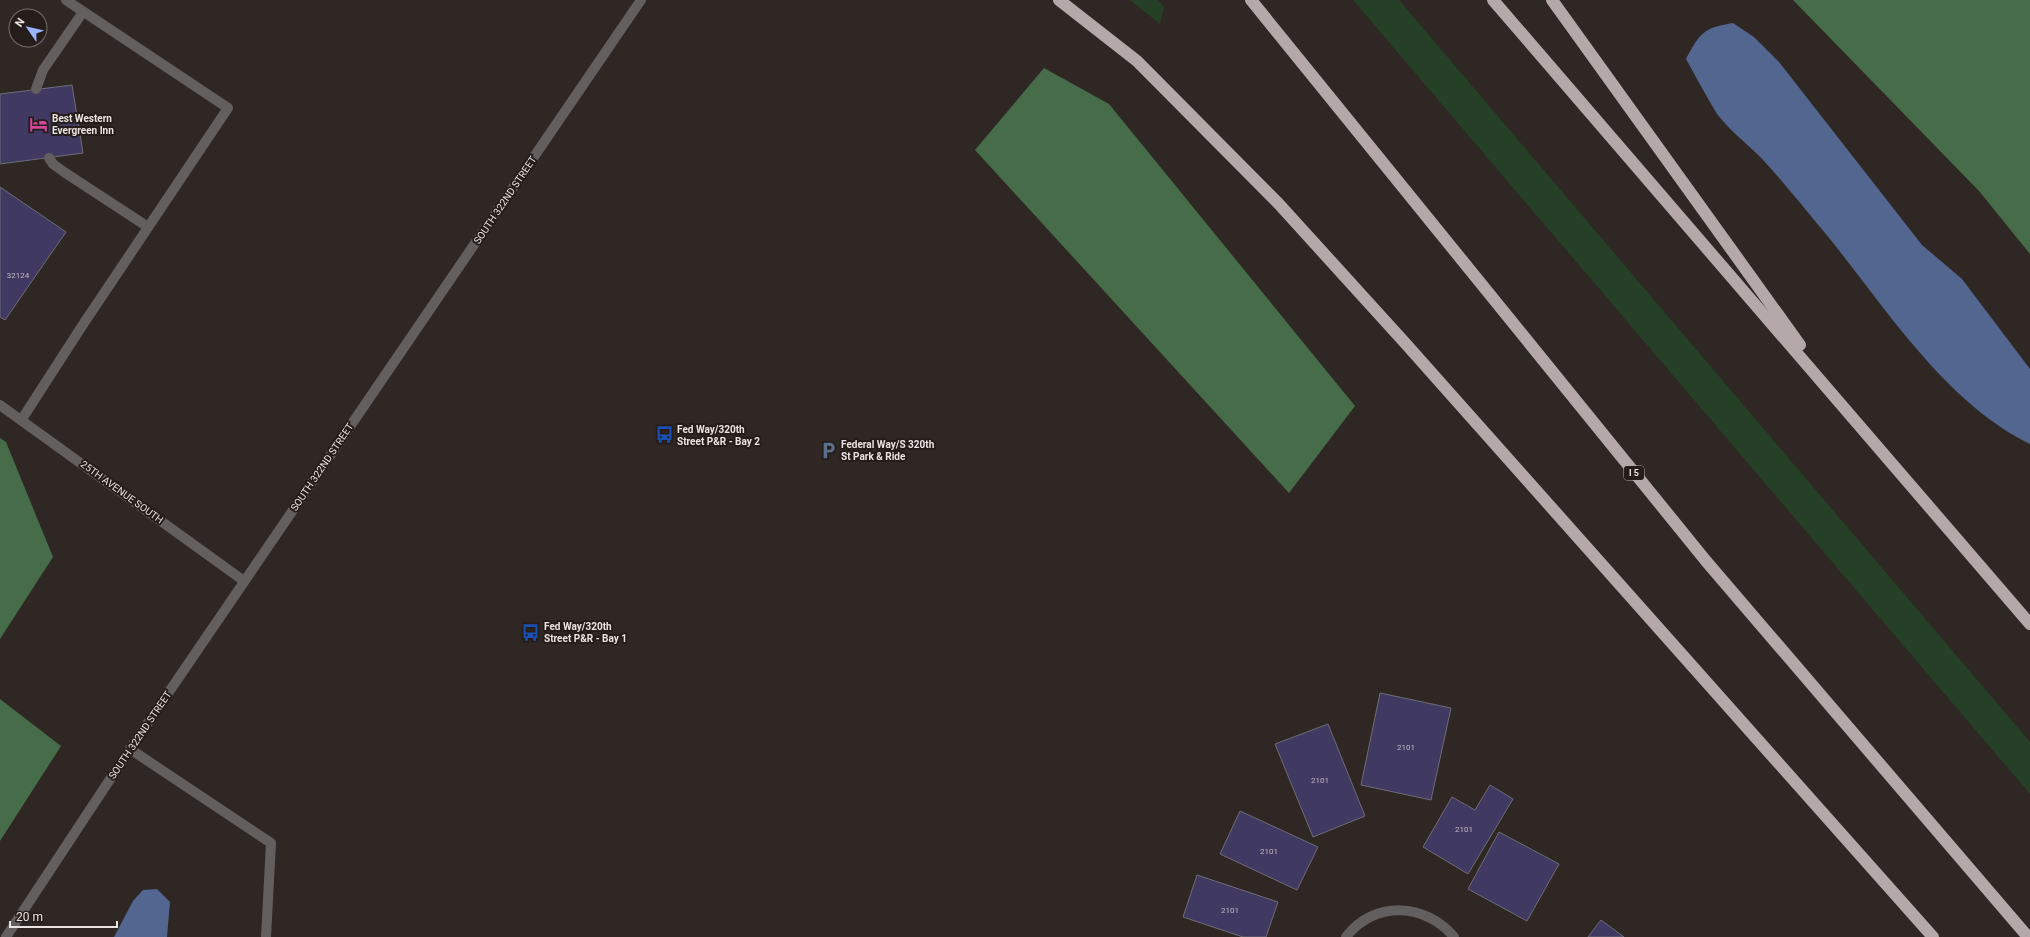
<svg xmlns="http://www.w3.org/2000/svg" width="2030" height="937" font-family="Roboto,sans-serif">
<rect width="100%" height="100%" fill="#2f2723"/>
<g fill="#254027">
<path d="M1130 0H1158L1164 7 1160 24Z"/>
<path d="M1353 0H1399L2030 742V794Z"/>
</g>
<g fill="#466c49">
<path d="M1793 0H2030V254L1979 191Z"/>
<path d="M1044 68 1109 104 1355 406 1289 493 975 150Z"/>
<path d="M0 438 6 442 53 557 0 639Z"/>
<path d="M0 699 61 746 0 841Z"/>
</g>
<g fill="#52668f">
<path d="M1733 23 1754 37 1779 62 1922 245 1962 279 2030 369V444C1944 402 1884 305 1825 233 1805 209 1785 184 1764 161 1750 146 1730 131 1717 114 1706 96 1696 77 1686 59 1700 33 1703 28 1733 23Z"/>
<path d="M157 889 170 902 167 937H114L133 901 143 890Z"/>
</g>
<g fill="#403962" stroke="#6e6d76">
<path d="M72 85 83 153 0 164V94Z"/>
<path d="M0 187 66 232 5 320 0 317Z"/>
<path d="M1380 693 1451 708 1431 800 1361 785Z"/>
<path d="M1328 724 1365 816 1313 837 1275 744Z"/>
<path d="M1490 785 1513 799 1468 874 1423 847 1452 797 1475 810Z"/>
<path d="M1240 811 1318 847 1297 890 1220 854Z"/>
<path d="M1499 832 1559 864 1527 921 1468 889Z"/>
<path d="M1197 875 1278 902 1266 937H1243L1183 917Z"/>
<path d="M1601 920 1624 937H1588Z"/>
</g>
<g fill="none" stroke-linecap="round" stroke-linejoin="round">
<g stroke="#635f5f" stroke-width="10">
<path d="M36 89 43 70 83 12"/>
<path d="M49 158 53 164 64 172 148 227"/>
<path d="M22 419 82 326 228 108 66 0"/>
<path d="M130 749 271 843 266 937"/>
</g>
<g stroke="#635f5f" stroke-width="10">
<path d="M0 405 244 581"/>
<path d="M6 937 130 749 641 0"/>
<path d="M1346 937C1374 900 1426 903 1454 937"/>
</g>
<g stroke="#b4a8a9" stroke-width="12">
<path d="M1059 0 1137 61 1278 203 1406 344 1933 937"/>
<path d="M1251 0 1706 561 2028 937"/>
<path d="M1493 0 2030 624"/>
<path d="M1552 0 1800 345"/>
</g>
</g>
<defs>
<symbol id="hotel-bare" viewBox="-9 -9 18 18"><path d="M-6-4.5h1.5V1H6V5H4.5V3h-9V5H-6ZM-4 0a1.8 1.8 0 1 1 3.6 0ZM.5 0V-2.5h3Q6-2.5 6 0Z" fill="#d1479c" stroke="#251d1a" stroke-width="2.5" paint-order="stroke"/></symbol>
<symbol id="bus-bare" viewBox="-9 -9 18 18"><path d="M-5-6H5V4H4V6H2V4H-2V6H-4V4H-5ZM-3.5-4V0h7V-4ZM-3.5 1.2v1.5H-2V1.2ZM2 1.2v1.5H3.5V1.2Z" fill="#1a4fb4" stroke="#251d1a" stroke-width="2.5" paint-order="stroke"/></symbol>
<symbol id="parking-bare" viewBox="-9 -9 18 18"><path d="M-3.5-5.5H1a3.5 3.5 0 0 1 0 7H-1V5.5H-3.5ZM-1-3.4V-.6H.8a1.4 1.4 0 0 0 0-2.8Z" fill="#5c6f8a" stroke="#251d1a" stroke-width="2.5" paint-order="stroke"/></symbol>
</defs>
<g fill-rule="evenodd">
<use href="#hotel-bare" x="26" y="112" width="25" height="25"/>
<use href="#bus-bare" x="652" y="422" width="25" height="25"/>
<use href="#parking-bare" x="816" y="438" width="25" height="25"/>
<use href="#bus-bare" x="518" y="620" width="25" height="25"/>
</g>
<g text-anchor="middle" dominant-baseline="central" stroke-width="4" stroke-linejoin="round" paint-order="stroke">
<g font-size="8" fill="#bfb8c1">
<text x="18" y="275">32124</text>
<text x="1406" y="747">2101</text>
<text x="1320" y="780">2101</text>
<text x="1464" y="829">2101</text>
<text x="1269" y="851">2101</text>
<text x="1230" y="910">2101</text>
</g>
<rect fill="#251d1a" stroke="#aea8a5" stroke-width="1" x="1624" y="466" width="20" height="14" rx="3"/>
<g font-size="9" font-weight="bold" fill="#e9e3e1">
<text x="1634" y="473">I 5</text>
</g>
<g font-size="10" font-weight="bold" fill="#e9e3e1" stroke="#251d1a" text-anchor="start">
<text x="52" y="118">Best Western<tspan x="52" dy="12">Evergreen Inn</tspan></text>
<text x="677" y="429">Fed Way/320th<tspan x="677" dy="12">Street P&amp;R - Bay 2</tspan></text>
<text x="841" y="444">Federal Way/S 320th<tspan x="841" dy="12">St Park &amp; Ride</tspan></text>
<text x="544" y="626">Fed Way/320th<tspan x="544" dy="12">Street P&amp;R - Bay 1</tspan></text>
</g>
<g font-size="10" fill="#e9e3e1" stroke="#251d1a">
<text transform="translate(505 200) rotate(-56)">SOUTH 322ND STREET</text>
<text transform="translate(322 467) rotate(-56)">SOUTH 322ND STREET</text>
<text transform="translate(122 492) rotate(36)">25TH AVENUE SOUTH</text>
<text transform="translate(140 735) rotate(-56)">SOUTH 322ND STREET</text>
</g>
</g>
<g transform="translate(28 28) rotate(304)"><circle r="19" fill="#251d1a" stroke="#736c6a"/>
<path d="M0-3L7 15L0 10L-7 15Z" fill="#9ab5fd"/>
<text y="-6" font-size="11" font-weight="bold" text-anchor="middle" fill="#e9e3e1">N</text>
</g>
<path d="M10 921v6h107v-6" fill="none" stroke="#e9e3e1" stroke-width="2"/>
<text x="16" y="921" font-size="12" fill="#e9e3e1" stroke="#251d1a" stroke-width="3" paint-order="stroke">20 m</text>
</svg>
